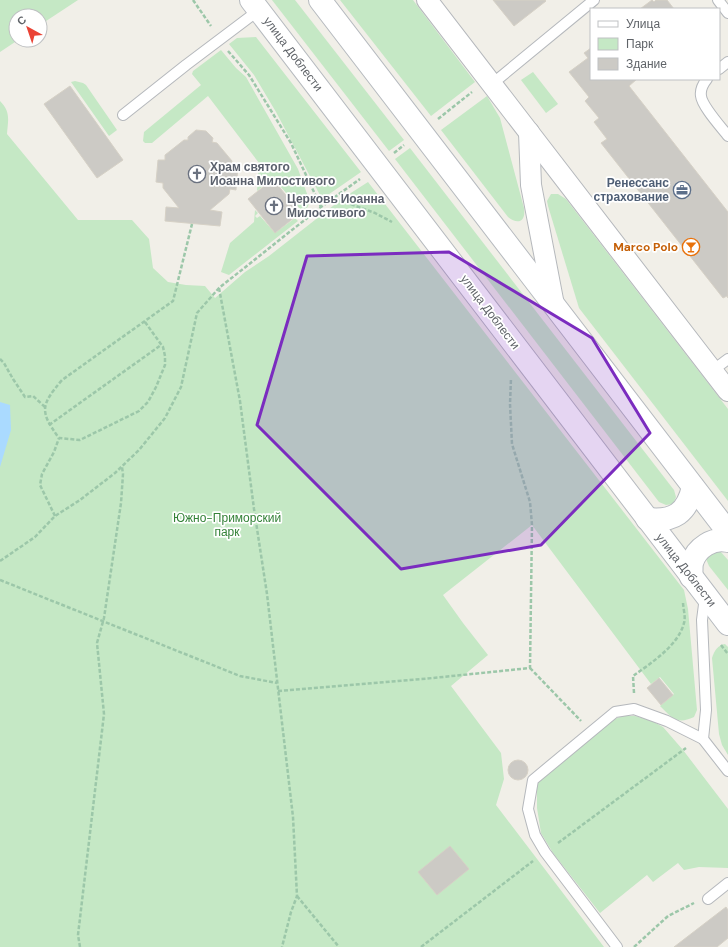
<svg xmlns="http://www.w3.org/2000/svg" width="728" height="947" font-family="'DM Sans',sans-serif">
<rect width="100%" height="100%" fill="#f1efe8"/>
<g fill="#c5e8c5">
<path d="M0 0H78L40 25V16H16V40H18L0 52Z"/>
<path d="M272 0H295L404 140 389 151Z"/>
<path d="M340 0H413L475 82 431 116Z"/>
<path d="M256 37 361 172 322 199 276 112 254 75 229 44 237 38Z"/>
<path d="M221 50 236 68 246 77 298 169 310 202 307 208 301 210 273 178 257 191 259 163 208 96 152 143H145L143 141 144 132 201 85 192 74 193 71Z"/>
<path d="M533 72 558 104 546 113 521 80Z"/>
<path d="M75 81 83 83 86 85 117 130 109 136 71 82Z"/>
<path d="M487 96 500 118 524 208C526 220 519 226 508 217L441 130Z"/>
<path d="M0 101C11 112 8 120 7 134L78 220H132L149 239 153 268 168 282 186 285 205 286 215 298 245 272 269 256 343 198 368 182 684 590 688 609 697 710 694 717C677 725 672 718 660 706L674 694 660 677 651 684 532 525 443 595 463 623 488 655 451 686 501 753 504 779 496 805 604 947H0Z"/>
<path d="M410 148 674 490 676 497 673 504 666 505 659 502 395 159Z"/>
<path d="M551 194H558L566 199 728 409V501L579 308 548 206 547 201Z"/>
<path d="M255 210 258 213 255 216 257 218 260 216 275 233 295 218 298 221 229 275 221 272 230 243 254 222Z"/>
<path d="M720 551 728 560V590L709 566 706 559 709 553Z"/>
<path d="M725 644 728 647V755L722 745 719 734 712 658C714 651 718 645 725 644Z"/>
<path d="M623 716H635L652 721 663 727 683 750 728 809V868L699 867 684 870 678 863 653 882 647 875 600 913 553 853 541 833 537 808V786L540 779 612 720Z"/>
</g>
<path fill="#aadaff" d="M0 402 10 405 11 430 0 467Z"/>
<g fill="#cccac5" stroke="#d6d1c6">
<path d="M493 0H545L546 1 514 26Z"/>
<path d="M652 0 654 2 656 0H667L674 9H640Z"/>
<path d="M591 48V79H637L629 86 728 212V298L727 296 723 298 601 143 607 139 594 122 599 118 585 101 589 97 569 72 588 58 584 53Z"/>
<path d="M70 86 123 160 97 178 44 104Z"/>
<path d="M196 130 206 131 213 138 212 142 217 143 232 161 231 166 238 167 236 190 230 189 229 194 210 210 222 212 220 226 165 221 166 207 179 208 163 188V183L156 182 158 160H165V155L184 140H188V137Z"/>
<path d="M273 179 300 213 275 233 248 199Z"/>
<path d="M659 678 673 695 661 705 647 688Z"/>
<circle cx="518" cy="770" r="10"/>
<path d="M450 846 469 869 437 895 418 872Z"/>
<path d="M726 907 728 910V938L717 947H674Z"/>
</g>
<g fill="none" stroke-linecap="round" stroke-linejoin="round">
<defs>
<g id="service">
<path d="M718 0 728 13"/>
<path d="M719 69 728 62"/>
<path d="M707 79C703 84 700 90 701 96 702 106 721 127 728 136"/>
<path d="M492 84 594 0"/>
<path d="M123 115 186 65 259 10"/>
<path d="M712 371 728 359"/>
<path d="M703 739 706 710 702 620 705 597"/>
<path d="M708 899 728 883"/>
<path d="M617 947 545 852 535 835 528 809 533 780 615 712 634 709 667 721 703 739 728 771"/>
</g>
<g id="minor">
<path d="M427 0 728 391"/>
<path d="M529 132 531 185 554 305"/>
</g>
<g id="secondary">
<path d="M251 0 728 624"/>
<path d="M320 0 728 532"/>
<path d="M647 519C674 522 687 513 693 487"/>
<path d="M691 577C692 572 691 567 692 563 696 548 713 537 728 541"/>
</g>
</defs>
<use href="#service" stroke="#b5b8bc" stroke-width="12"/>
<use href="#minor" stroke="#b5b8bc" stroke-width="22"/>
<use href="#secondary" stroke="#b6babf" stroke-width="24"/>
<g stroke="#9cc7a9" stroke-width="2.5" stroke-dasharray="4 2" stroke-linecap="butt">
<path d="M193 0 211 26"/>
<path d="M228 51 249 75 291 143 321 207"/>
<path d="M438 119 472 92"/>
<path d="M394 153 404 145"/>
<path d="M334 198 375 213 392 222"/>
<path d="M219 288 240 401 254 509 267 594 293 817 297 896 291 912 282 947"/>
<path d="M145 322 163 347 165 356V365L156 387 148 402 139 411 80 440 59 438C39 411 41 405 62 380L173 301 192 224"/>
<path d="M0 359 4 363 13 379 25 397 33 396 45 407"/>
<path d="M49 425 161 345"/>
<path d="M55 516 40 485 42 474 54 452 59 438"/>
<path d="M0 561 35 537 55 516 80 500 115 473 139 450 165 418 181 387 197 313 219 288 321 207 360 179"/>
<path d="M0 580 240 676 277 683"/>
<path d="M721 645 728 654"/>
<path d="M530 668 581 721"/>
<path d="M278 691 433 678 530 668 532 525 530 502 512 444 510 404 511 378"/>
<path d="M634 693 633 676C651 663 678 646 684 623 686 617 683 608 683 602"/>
<path d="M558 843 686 748"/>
<path d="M297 896 339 947"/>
<path d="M80 947 78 935 104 714 97 643 104 618 121 503 123 474 122 467"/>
<path d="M421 947 533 861"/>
<path d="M634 947 668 916 694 903"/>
</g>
<use href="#service" stroke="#fff" stroke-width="10"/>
<use href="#minor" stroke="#fff" stroke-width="20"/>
<use href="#secondary" stroke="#fff" stroke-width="22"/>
</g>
<path fill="#7b2cbf" fill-opacity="0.2" stroke="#7b2cbf" stroke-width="3" stroke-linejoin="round" d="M449 252 592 338 650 433 541 545 401 569 257 425 307 256Z"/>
<defs>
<symbol id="church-ring" viewBox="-11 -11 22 22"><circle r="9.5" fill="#fff" stroke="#6b7280" stroke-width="1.5"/><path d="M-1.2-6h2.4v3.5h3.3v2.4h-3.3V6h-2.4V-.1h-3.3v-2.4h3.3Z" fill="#6b7280"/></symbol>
<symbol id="office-ring" viewBox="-11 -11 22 22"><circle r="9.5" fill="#fff" stroke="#5c6f8a" stroke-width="1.5"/><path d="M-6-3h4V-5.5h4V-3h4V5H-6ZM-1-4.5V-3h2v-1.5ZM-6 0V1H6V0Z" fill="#5c6f8a"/></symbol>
<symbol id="bar-ring" viewBox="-11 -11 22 22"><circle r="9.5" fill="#fff" stroke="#e8710a" stroke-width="1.5"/><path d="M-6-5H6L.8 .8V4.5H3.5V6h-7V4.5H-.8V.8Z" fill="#e8710a"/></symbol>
</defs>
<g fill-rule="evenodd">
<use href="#church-ring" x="187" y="164" width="20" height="20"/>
<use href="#office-ring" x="672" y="180" width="20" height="20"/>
<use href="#church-ring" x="264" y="196" width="20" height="20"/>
<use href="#bar-ring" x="681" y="237" width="20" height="20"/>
</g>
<g text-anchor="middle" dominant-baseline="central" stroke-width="3.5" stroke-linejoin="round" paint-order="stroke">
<g font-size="12" fill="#5f6368" stroke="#fff">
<text transform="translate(293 54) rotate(53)">улица Доблести</text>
<text transform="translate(490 312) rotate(53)">улица Доблести</text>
<text transform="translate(686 570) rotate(52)">улица Доблести</text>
</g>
<g font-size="12" font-weight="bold" fill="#5b616d" stroke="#fff" text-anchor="start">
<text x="210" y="167">Храм святого<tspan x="210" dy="14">Иоанна Милостивого</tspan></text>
<text x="287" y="199">Церковь Иоанна<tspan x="287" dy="14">Милостивого</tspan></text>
</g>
<g font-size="12" font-weight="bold" fill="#4e5e75" stroke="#fff" text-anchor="end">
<text x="669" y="183">Ренессанс<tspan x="669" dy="14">страхование</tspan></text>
</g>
<g font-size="12" font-weight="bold" fill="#c56008" stroke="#fff" text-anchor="end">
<text x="678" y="247">Marco Polo</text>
</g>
<g font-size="12" fill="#348238" stroke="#fff">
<text x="227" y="518">Южно-Приморский<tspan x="227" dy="14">парк</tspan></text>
</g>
</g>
<rect x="590" y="8" width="130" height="72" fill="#ffffff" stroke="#bfc1c3"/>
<rect x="598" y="21" width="20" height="6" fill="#ffffff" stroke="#bfc1c3"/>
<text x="626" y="28" font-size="12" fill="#5f6368">Улица</text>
<rect x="598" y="38" width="20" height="12" fill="#c5e8c5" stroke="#bfc1c3"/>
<text x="626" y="48" font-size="12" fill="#5f6368">Парк</text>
<rect x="598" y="58" width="20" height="12" fill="#cccac5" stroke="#bfc1c3"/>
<text x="626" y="68" font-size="12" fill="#5f6368">Здание</text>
<g transform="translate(28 28) rotate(320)"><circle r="19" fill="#ffffff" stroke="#bfc1c3"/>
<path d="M0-3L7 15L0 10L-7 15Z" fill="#ea4335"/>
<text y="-6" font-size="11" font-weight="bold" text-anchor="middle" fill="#5f6368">С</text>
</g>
</svg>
